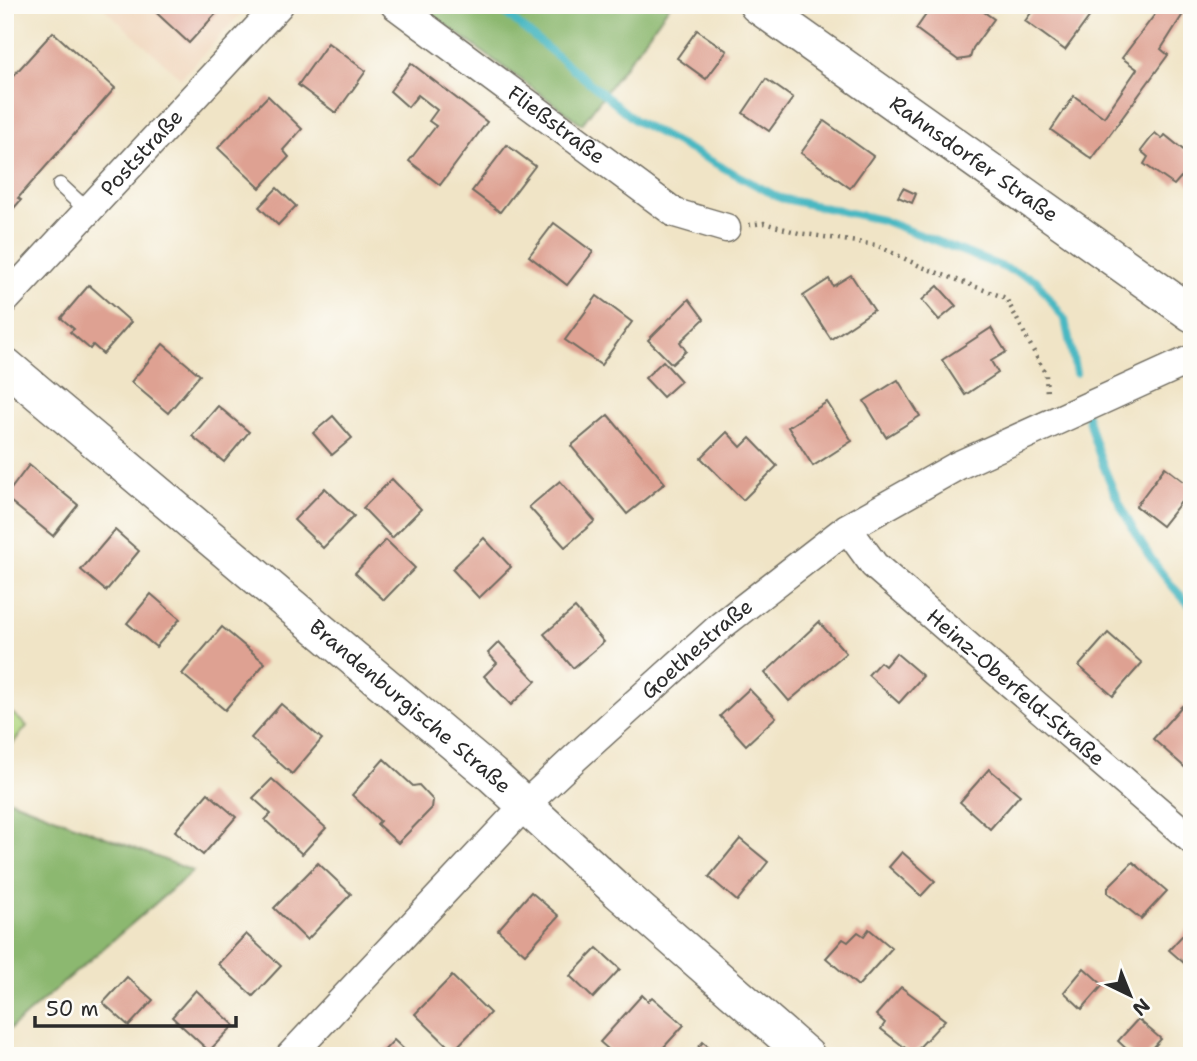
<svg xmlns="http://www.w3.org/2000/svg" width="1197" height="1061" font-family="'Shantell Sans',sans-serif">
<rect width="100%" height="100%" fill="#fdfcf7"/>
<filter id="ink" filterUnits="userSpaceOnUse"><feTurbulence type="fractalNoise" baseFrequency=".0143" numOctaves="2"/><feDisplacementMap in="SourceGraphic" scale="14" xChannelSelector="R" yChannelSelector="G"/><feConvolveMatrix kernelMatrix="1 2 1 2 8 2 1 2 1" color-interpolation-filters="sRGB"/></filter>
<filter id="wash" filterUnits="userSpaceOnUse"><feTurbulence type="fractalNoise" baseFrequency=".00686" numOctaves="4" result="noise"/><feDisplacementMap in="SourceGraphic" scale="28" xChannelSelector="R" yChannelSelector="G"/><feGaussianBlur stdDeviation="1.57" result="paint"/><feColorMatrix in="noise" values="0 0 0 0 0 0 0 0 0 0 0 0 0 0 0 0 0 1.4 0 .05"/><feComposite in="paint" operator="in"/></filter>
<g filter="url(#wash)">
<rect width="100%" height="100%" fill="#f0e4c6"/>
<path fill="#f0d6bc" d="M100 5H249L181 78Z"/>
<path fill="#b1d781" stroke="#6e8156" stroke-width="2" d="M5 707 27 726 5 753Z"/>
<g fill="#8cb86f" stroke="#5c724d" stroke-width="2">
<path d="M418 5H670L582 124Z"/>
<path d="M5 798 193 871 5 1033Z"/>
</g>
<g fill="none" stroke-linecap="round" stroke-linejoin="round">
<g stroke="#4ab8c2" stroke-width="8">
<path d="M495 5 636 121 780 198 882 220 1036 280 1065 320 1076 373"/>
<path d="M1086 412C1104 481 1140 557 1192 607"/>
</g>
</g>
<g id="blocks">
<g fill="#dea192">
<path d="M148 5H224L189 43Z"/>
<path d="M963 5H974L994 19 973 48 970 58 958 60 916 29 930 9 950 6 958 11Z"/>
<path d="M1037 5H1098L1065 50 1025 21Z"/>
<path d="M1162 5H1177L1185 11 1161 49 1168 55 1092 159 1051 130 1074 96 1104 117 1137 69 1122 58Z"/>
<path d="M697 30 727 51 706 79 677 58Z"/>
<path d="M53 32 115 88 18 198 21 200 5 218V85Z"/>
<path d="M328 43 366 71 336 113 298 85Z"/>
<path d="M411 63 487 122 440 185 409 161 436 126 429 121 437 110 418 95 408 107 390 91Z"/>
<path d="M766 79 793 98 769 131 743 113Z"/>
<path d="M268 96 302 129 283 150 289 157 260 188 218 148Z"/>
<path d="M824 121 873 156 850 188 801 153Z"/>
<path d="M1155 133 1162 139 1165 135 1192 157V186L1181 177 1174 185 1144 164 1148 157 1141 151Z"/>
<path d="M507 145 535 166 500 212 472 191Z"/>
<path d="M277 188 296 206 278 225 259 207Z"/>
<path d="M903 188 916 194 912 203 898 197Z"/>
<path d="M554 223 593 252 567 285 529 256Z"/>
<path d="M851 275 874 310 831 339 803 296 829 279 833 286Z"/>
<path d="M89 285 131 322 103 354 93 345 90 349 70 332 74 329 61 318Z"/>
<path d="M938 286 956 306 939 320 922 300Z"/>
<path d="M597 296 632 322 601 365 565 340Z"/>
<path d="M689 299 704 319 680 342 686 351 672 364 648 340Z"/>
<path d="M991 328 1006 352 991 361 998 373 965 395 942 360Z"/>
<path d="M163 344 200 375 168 413 131 382Z"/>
<path d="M663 361 681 381 663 397 645 378Z"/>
<path d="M898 380 920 416 886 437 864 401Z"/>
<path d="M827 402 852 441 813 466 788 427Z"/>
<path d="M218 406 249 432 224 462 192 436Z"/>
<path d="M608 415 665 483 627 514 571 446Z"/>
<path d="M333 416 352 438 332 455 313 433Z"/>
<path d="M727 432 741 447 750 438 777 466 743 500 701 458Z"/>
<path d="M29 465 78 505 53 536 5 497Z"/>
<path d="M1165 467 1192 488 1162 526 1136 506Z"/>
<path d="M392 479 421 509 392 538 363 508Z"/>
<path d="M560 481 595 521 565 547 529 507Z"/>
<path d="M325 488 354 516 323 548 294 520Z"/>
<path d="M115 530 139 551 106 591 81 570Z"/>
<path d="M484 538 511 567 479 598 452 569Z"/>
<path d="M386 540 415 568 384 600 355 573Z"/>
<path d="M151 594 180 619 156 647 127 623Z"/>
<path d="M575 608 604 642 573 668 544 634Z"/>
<path d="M819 622 846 653 789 701 765 673Z"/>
<path d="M222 627 265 663 225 710 182 674Z"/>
<path d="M1108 633 1142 663 1113 696 1079 666Z"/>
<path d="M499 642 536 681 511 705 484 676 497 663 488 653Z"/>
<path d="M896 653 923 676 899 703 868 675 880 662 885 666Z"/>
<path d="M749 689 776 717 746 745 720 716Z"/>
<path d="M281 704 322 739 292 774 251 738Z"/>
<path d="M1182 706 1192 714 1190 772 1153 739Z"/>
<path d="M384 759 413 786 419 785 433 800 432 808 398 843 377 824 380 821 352 795Z"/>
<path d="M989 769 1020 795 990 829 960 802Z"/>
<path d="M272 779 326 828 302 854 265 820 271 814 253 798Z"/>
<path d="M208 793 236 817 203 855 175 831Z"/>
<path d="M740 839 768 862 737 901 709 877Z"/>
<path d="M902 852 935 881 921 896 889 867Z"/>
<path d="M1133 862 1167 891 1141 919 1108 893V887Z"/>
<path d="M318 863 351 894 307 940 274 908Z"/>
<path d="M531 892 559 916 525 954 498 930Z"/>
<path d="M1192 925V970L1169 950Z"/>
<path d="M869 929 892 948 858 986 826 958 843 939 848 942 858 932 864 936Z"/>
<path d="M246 934 281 966 253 996 218 964Z"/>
<path d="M597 948 620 969 593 998 570 976Z"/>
<path d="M1084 968 1103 985 1082 1009 1064 992Z"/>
<path d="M452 976 490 1013 453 1051 415 1014Z"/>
<path d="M127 977 153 1000 129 1026 103 1003Z"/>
<path d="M901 987 945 1020 913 1054 881 1029 885 1023 876 1015Z"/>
<path d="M196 990 234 1025 209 1051 172 1017Z"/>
<path d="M642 995 648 1001 652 997 684 1025 663 1048 672 1056H616L600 1042Z"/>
<path d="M1138 1019 1161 1039 1146 1056H1134L1118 1041Z"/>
<path d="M394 1040 411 1056H379Z"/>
<path d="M703 1042 720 1056H691Z"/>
</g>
</g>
</g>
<g filter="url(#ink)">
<use href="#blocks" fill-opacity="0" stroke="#706c61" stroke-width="2"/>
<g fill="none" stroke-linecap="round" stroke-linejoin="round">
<defs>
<path id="service" d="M60 185 88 211"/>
<g id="minor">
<path id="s1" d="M395 5 675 213 726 228"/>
<path id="s2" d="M5 300 279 5"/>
<path id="s3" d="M847 528 874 565 1192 840"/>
<path id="s4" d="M290 1056 525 805 575 758 722 625 847 528 957 466 1192 359"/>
</g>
<g id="tertiary">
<path id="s5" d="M757 5 1192 314"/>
<path id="s6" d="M5 365 492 775 618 891 807 1056"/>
</g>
</defs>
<use href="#service" stroke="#706c61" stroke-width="17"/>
<use href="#minor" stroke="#706c61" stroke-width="31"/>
<use href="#tertiary" stroke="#706c61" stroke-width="38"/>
<path stroke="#706c61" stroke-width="4.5" stroke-dasharray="2 5" stroke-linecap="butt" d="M749 225 764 223 799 233 876 245 922 267 1006 298 1046 375 1047 395"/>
<use href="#service" stroke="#fff" stroke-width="14"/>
<use href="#minor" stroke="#fff" stroke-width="28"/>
<use href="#tertiary" stroke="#fff" stroke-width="35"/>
</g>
</g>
<g text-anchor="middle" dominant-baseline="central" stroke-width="5" stroke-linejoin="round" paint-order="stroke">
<g font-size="21" fill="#2b2b2b" stroke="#fdfcf7">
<text stroke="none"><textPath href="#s1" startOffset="201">Fließstraße</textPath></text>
<text stroke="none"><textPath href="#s2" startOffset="201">Poststraße</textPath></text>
<text stroke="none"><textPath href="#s5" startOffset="266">Rahnsdorfer Straße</textPath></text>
<text stroke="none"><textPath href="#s4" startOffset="576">Goethestraße</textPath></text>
<text stroke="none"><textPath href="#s3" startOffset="233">Heinz-Oberfeld-Straße</textPath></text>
<text stroke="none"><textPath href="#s6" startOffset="530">Brandenburgische Straße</textPath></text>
</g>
</g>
<rect width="1197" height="1061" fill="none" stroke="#fdfcf7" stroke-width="28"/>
<g transform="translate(1130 995) rotate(137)" stroke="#fdfcf7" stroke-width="5" paint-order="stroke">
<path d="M0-5L12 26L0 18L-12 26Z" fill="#2b2b2b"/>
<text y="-10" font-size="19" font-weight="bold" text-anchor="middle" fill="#2b2b2b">N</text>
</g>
<path d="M35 1016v10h201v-10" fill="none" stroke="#2b2b2b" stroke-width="3.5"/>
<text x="46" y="1016" font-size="21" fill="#2b2b2b" stroke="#fdfcf7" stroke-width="5" paint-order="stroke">50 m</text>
</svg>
